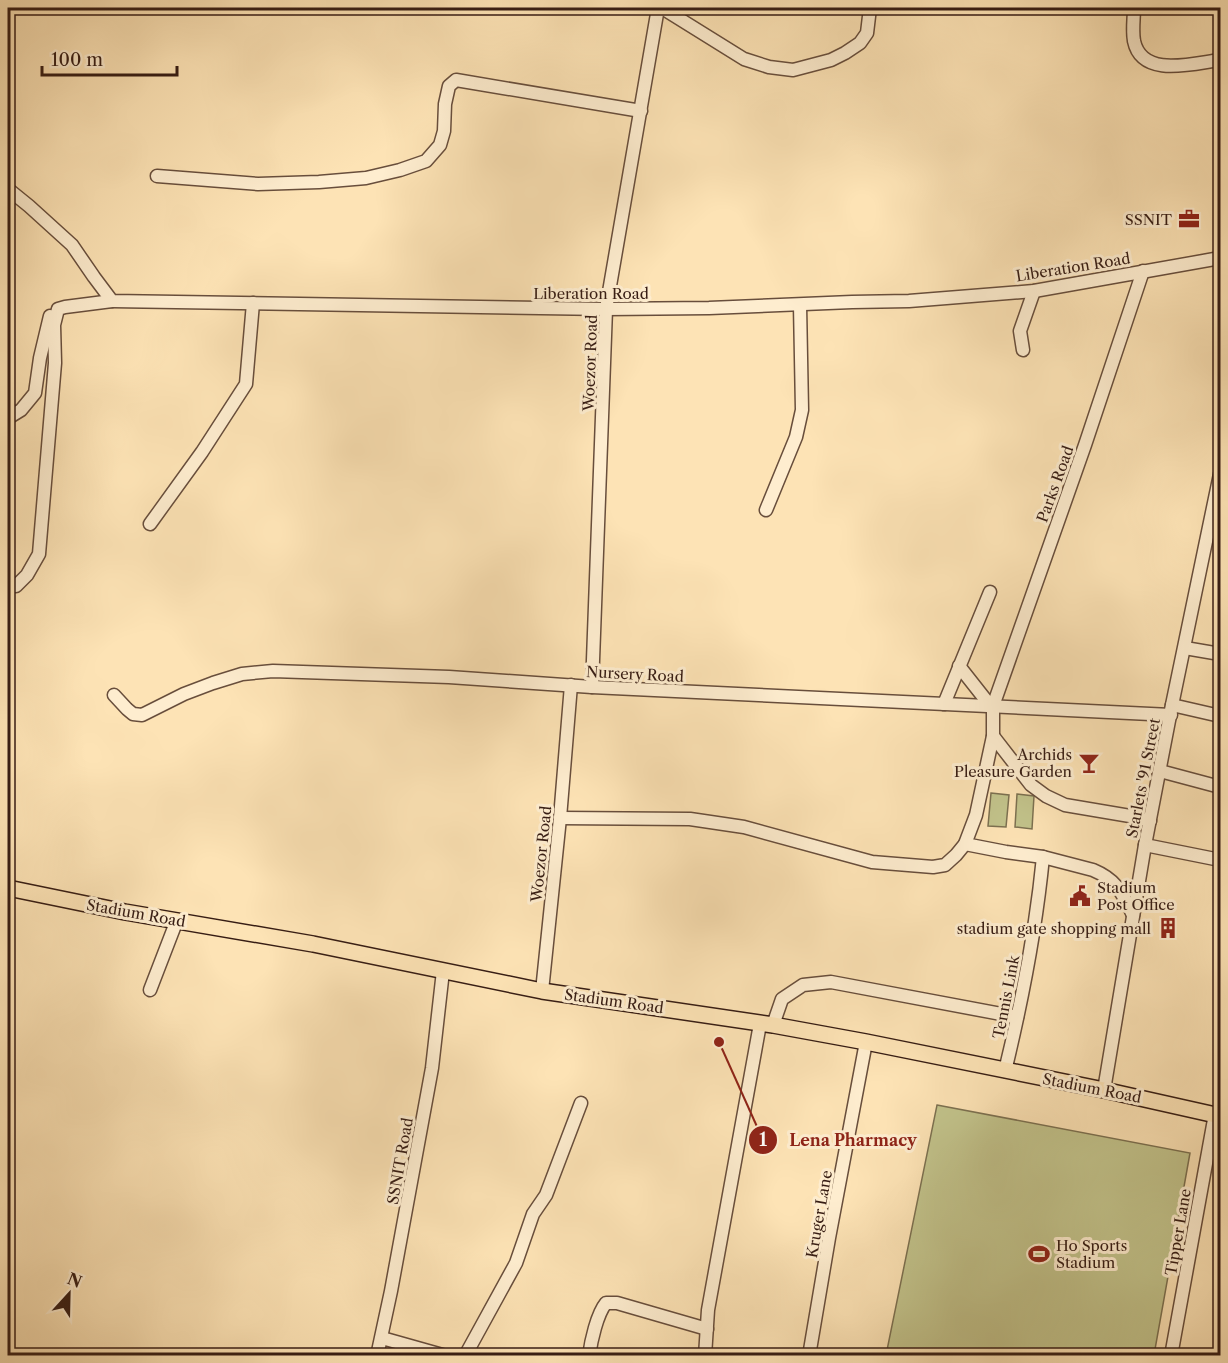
<svg xmlns="http://www.w3.org/2000/svg" width="1228" height="1363" font-family="'Libre Caslon Text',serif">
<rect width="100%" height="100%" fill="#fde3b5"/>
<filter id="stains"><feTurbulence type="fractalNoise" baseFrequency=".00333" numOctaves="4"/><feColorMatrix values="0 0 0 0 .2 0 0 0 0 .09 0 0 0 0 .02 0 0 0 .5 -.17"/></filter>
<radialGradient id="worn" r=".72"><stop offset=".6" stop-color="#630" stop-opacity="0"/><stop offset="1" stop-color="#630" stop-opacity=".3"/></radialGradient>
<g fill="#c2c38b" stroke="#7c7050" stroke-width="1.5">
<path d="M991 793 1009 795 1006 827 988 826Z"/>
<path d="M1017 794 1034 796 1032 829 1015 827Z"/>
<path d="M937 1105 1190 1153 1154 1355H886Z"/>
</g>
<g fill="none" stroke-linecap="round" stroke-linejoin="round">
<defs>
<g id="minor">
<path d="M662 8 744 59 769 67 793 70 831 60 845 53 860 43 867 33 870 8"/>
<path d="M1134 8C1134 18 1132 30 1134 41 1142 79 1194 63 1220 60"/>
<path d="M157 176 258 184 319 182 366 178 400 170 426 161 440 145 444 131 445 104 449 86 456 80 641 111"/>
<path d="M8 189 29 206 72 245 94 277 112 301 606 309 709 308 852 302 909 301 1034 291 1220 258"/>
<path d="M1023 350 1020 331 1034 291"/>
<path d="M8 418 21 410 35 393 40 358 50 316"/>
<path d="M766 510 796 437 802 410 800 305"/>
<path d="M150 524 202 452 246 384 253 303"/>
<path d="M8 586H16L27 575 39 554 55 363 54 325 58 309 65 307 112 301"/>
<path d="M1185 648 1220 654"/>
<path d="M959 666 985 699 989 706"/>
<path d="M592 687 606 309 658 8"/>
<path d="M114 695 127 709 133 714 142 715 184 694 213 683 242 674 273 671 449 677 592 687 1171 715"/>
<path d="M944 704 990 592"/>
<path d="M1172 705 1220 716"/>
<path d="M993 736 1031 785 1046 796 1065 805 1130 816 1150 821"/>
<path d="M1160 771 1220 787"/>
<path d="M560 818 690 819 744 827 872 862 933 867 945 865 956 855 965 844 976 815 993 736V706L1085 445 1143 271"/>
<path d="M965 844 1006 852 1043 857 1093 870C1117 880 1122 893 1133 915"/>
<path d="M1145 845 1220 860"/>
<path d="M150 990 177 920"/>
<path d="M542 991 560 818 571 685"/>
<path d="M773 1025 782 999 803 985 831 982 1017 1017"/>
<path d="M1005 1071C1022 1001 1036 929 1043 857"/>
<path d="M1104 1090 1145 845 1172 705 1220 474"/>
<path d="M382 1338 446 1356"/>
<path d="M377 1356 391 1291 432 1068 443 971"/>
<path d="M465 1356 516 1263 533 1214 546 1195 581 1103"/>
<path d="M589 1356C591 1341 597 1314 606 1303H617L707 1329"/>
<path d="M705 1356 708 1310 760 1024"/>
<path d="M809 1356 829 1238 866 1042"/>
<path d="M1171 1356 1215 1114"/>
</g>
<path id="major" d="M8 888 125 912 313 944 542 991 773 1025 866 1042 1104 1090 1220 1116"/>
</defs>
<use href="#minor" stroke="#684e3c" stroke-width="15"/>
<use href="#major" stroke="#371d14" stroke-width="18"/>
<use href="#minor" stroke="#feedcf" stroke-width="12"/>
<use href="#major" stroke="#fde3b5" stroke-width="15"/>
</g>
<defs>
<symbol id="office-bare" viewBox="-9 -9 18 18"><path d="M-6-3h4V-5.5h4V-3h4V5H-6ZM-1-4.5V-3h2v-1.5ZM-6 0V1H6V0Z" fill="#8f2418" stroke="#feedcf" stroke-width="2.5" paint-order="stroke"/></symbol>
<symbol id="bar-bare" viewBox="-9 -9 18 18"><path d="M-6-5H6L.8 .8V4.5H3.5V6h-7V4.5H-.8V.8Z" fill="#8f2418" stroke="#feedcf" stroke-width="2.5" paint-order="stroke"/></symbol>
<symbol id="civic-bare" viewBox="-9 -9 18 18"><path d="M-.6-6.5H3V-4.5H.6V-3L4-1V1h2V6H-6V1h2V-1L-.6-3ZM-1.2 2.5V6h2.4V2.5Z" fill="#8f2418" stroke="#feedcf" stroke-width="2.5" paint-order="stroke"/></symbol>
<symbol id="building-bare" viewBox="-9 -9 18 18"><path d="M-4-6H4V6H1V3H-1V6H-4ZM-2.5-4.3h1.7v1.8h-1.7ZM.8-4.3h1.7v1.8H.8ZM-2.5-1h1.7V.8h-1.7ZM.8-1h1.7V.8H.8Z" fill="#8f2418" stroke="#feedcf" stroke-width="2.5" paint-order="stroke"/></symbol>
<symbol id="stadium-bare" viewBox="-9 -9 18 18"><path d="M0-5a6.5 5 0 1 0 0 10a6.5 5 0 1 0 0-10ZM-3.5-1.8h7v3.6h-7Z" fill="#8f2418" stroke="#feedcf" stroke-width="2.5" paint-order="stroke"/></symbol>
</defs>
<g fill-rule="evenodd">
<use href="#office-bare" x="1174" y="204" width="30" height="30"/>
<use href="#bar-bare" x="1074" y="748" width="30" height="30"/>
<use href="#civic-bare" x="1065" y="881" width="30" height="30"/>
<use href="#building-bare" x="1153" y="913" width="30" height="30"/>
<use href="#stadium-bare" x="1024" y="1239" width="30" height="30"/>
</g>
<g text-anchor="middle" dominant-baseline="central" stroke-width="6" stroke-linejoin="round" paint-order="stroke">
<g font-size="15" fill="#371d14" stroke="#feedcf" text-anchor="end">
<text x="1172" y="219">SSNIT</text>
<text x="1072" y="754">Archids<tspan x="1072" dy="17">Pleasure Garden</tspan></text>
<text x="1097" y="887" text-anchor="start">Stadium<tspan x="1097" dy="17">Post Office</tspan></text>
<text x="1151" y="928">stadium gate shopping mall</text>
<text x="1056" y="1245" text-anchor="start">Ho Sports<tspan x="1056" dy="17">Stadium</tspan></text>
</g>
<g font-size="15" fill="#371d14" stroke="#feedcf">
<text transform="translate(1073 267) rotate(-9)">Liberation Road</text>
<text x="591" y="293">Liberation Road</text>
<text transform="translate(590 363) rotate(-88)">Woezor Road</text>
<text transform="translate(1055 484) rotate(-70)">Parks Road</text>
<text transform="translate(635 674) rotate(3)">Nursery Road</text>
<text transform="translate(1143 778) rotate(-79)">Starlets '91 Street</text>
<text transform="translate(541 854) rotate(-84)">Woezor Road</text>
<text transform="translate(136 913) rotate(10)">Stadium Road</text>
<text transform="translate(1006 997) rotate(-79)">Tennis Link</text>
<text transform="translate(614 1001) rotate(8)">Stadium Road</text>
<text transform="translate(1092 1088) rotate(11)">Stadium Road</text>
<text transform="translate(400 1161) rotate(-80)">SSNIT Road</text>
<text transform="translate(819 1214) rotate(-80)">Kruger Lane</text>
<text transform="translate(1178 1232) rotate(-80)">Tipper Lane</text>
</g>
</g>
<path fill="none" stroke="#8f2418" stroke-width="2" d="M719 1042L763 1140"/>
<g fill="#8f2418" stroke="#feedcf" stroke-width="2">
<circle cx="719" cy="1042" r="6"/>
<circle cx="763" cy="1140" r="15"/>
</g>
<g font-size="18" text-anchor="middle" font-weight="bold" fill="#fff">
<text x="763" y="1146">1</text>
</g>
<g font-size="16" text-anchor="middle" font-weight="bold" fill="#8f2418" stroke="#feedcf" stroke-width="6" stroke-linejoin="round" paint-order="stroke">
<text x="853" y="1146">Lena Pharmacy</text>
</g>
<rect width="1228" height="1363" fill="none" stroke="#fde3b5" stroke-width="30"/>
<rect x="9" y="9" width="1210" height="1345" fill="none" stroke="#371d14" stroke-width="3"/>
<rect x="15" y="15" width="1198" height="1333" fill="none" stroke="#371d14" stroke-width="1.5"/>
<g transform="translate(69 1294) rotate(22)" stroke="#feedcf" stroke-width="4.5" paint-order="stroke">
<path d="M0-4.5L10 22L0 15L-10 22Z" fill="#371d14"/>
<text y="-9" font-size="16" font-weight="bold" text-anchor="middle" fill="#371d14">N</text>
</g>
<path d="M42 66v9h135v-9" fill="none" stroke="#371d14" stroke-width="3"/>
<text x="51" y="66" font-size="18" fill="#371d14" stroke="#feedcf" stroke-width="4.5" paint-order="stroke">100 m</text>
<rect width="100%" height="100%" filter="url(#stains)"/>
<rect width="100%" height="100%" fill="url(#worn)"/>
</svg>
